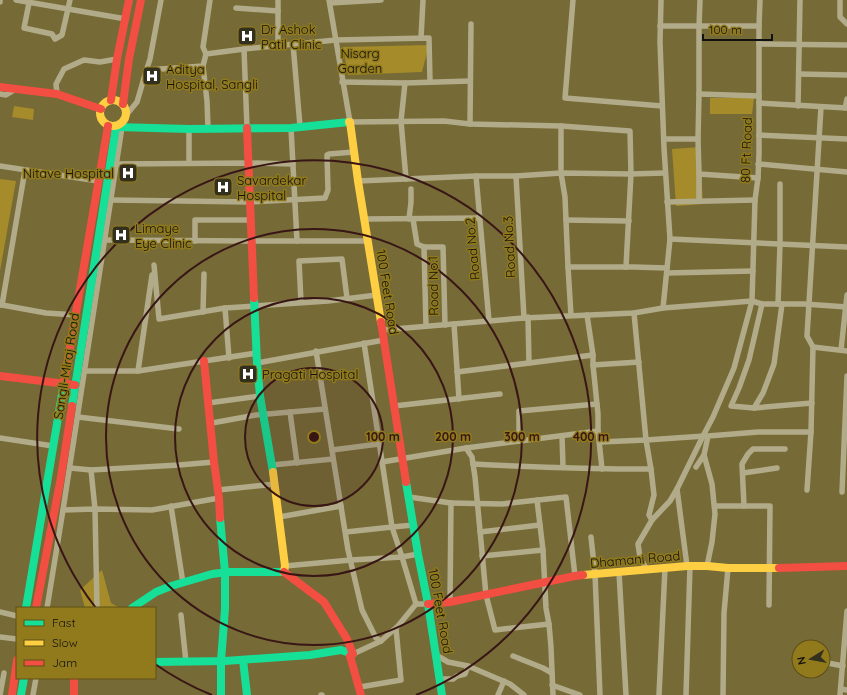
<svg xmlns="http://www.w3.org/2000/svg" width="847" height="695" font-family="Quicksand,sans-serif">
<rect width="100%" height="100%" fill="#766a36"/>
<g fill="#a58b29">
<path d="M429 45 422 72 348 75 343 47Z"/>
<path d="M710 98H754L752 114H710Z"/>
<path d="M14 106 34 109 33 120 12 117Z"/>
<path d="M700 147 703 204 676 206 672 149Z"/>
<path d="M0 179 16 181 0 271Z"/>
<path d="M102 570 111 603 120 608H85L80 590Z"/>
</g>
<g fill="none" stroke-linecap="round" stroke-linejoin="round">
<g stroke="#b2ab8a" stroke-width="5.5">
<path d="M16 0 126 19"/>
<path d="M329 0 350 122 444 121 470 124 561 126 630 131 631 174 626 267"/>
<path d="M573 0 565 98 662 106"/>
<path d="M661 0 660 42 664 148 670 239 663 308"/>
<path d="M700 0 699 27V94L698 139 699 174 758 178"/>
<path d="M840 0V17L847 24"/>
<path d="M0 2V0"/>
<path d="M29 3 24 28 52 34 55 39 62 35 70 0"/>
<path d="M330 3 381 0"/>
<path d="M236 8 278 11"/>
<path d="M660 26H759"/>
<path d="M421 38 423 0"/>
<path d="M293 44 300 126"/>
<path d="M759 44 847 45"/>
<path d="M278 45V0"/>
<path d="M206 54 203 47 210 0"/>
<path d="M203 66 207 101 208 128"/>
<path d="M147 70 203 66 206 54 244 49"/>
<path d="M799 74 847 75"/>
<path d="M342 82 405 83 470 81"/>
<path d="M405 83 401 121 406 179"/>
<path d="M0 94 6 95 16 89"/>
<path d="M57 94 56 84 64 69 84 60 100 62 117 59"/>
<path d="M699 94 759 96"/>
<path d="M759 103 847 108"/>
<path d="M798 106 800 0"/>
<path d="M821 107 807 336 813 347 847 351"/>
<path d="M845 108 847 99"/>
<path d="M127 114 137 102 144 78 150 59 161 0"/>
<path d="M470 124 471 24"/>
<path d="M561 126V173L565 197 568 267 571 315"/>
<path d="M247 128 244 49 336 40 429 38 430 81"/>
<path d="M291 128 297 241"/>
<path d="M759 135 847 139"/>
<path d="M664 139H698"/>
<path d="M189 163V129"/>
<path d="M117 164 249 163 293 164"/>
<path d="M758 164 847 172"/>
<path d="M0 166 98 181"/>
<path d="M699 174V200"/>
<path d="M476 176 489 321"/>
<path d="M516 176 524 318"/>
<path d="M358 181 476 176H516L561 173 631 174 665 173"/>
<path d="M111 200 250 202 325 198 328 190 327 155 329 154 354 152"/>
<path d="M667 202 755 200"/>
<path d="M365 219 480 218"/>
<path d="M409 219 411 202V189"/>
<path d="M413 219 417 244 424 247 426 326"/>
<path d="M566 220 629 221"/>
<path d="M670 239 847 247"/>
<path d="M105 240 252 241H368"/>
<path d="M195 241V220H251"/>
<path d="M424 247H443L445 325"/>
<path d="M154 265 159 319 225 308 328 301 377 295"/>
<path d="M568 267H634L667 268"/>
<path d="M667 273 753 271"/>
<path d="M301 302 299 261 342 259 347 298"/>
<path d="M778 304 780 244V184"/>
<path d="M782 304 774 364 763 393 754 408 812 403"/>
<path d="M0 305H2L25 170"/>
<path d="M2 305 46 313 76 315"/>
<path d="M225 308 229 358"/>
<path d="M203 312 204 274"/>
<path d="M634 313 646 440 651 469 654 495 649 515 652 520"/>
<path d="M587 315 593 355V365L598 414V431L602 469"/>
<path d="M528 317 529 363"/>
<path d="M454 324 459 399"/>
<path d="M382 330 524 318 634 313 663 308 752 301 762 304H804L847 307"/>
<path d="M841 350 847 295"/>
<path d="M316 351 348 550 362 610 376 638 381 641"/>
<path d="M257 363 384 340"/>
<path d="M593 365 639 362"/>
<path d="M85 371H138L152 275"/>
<path d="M138 371 257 353"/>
<path d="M457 372 593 355"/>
<path d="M208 403 260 396"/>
<path d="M394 406 500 394"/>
<path d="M754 408 731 406 739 388 749 360 762 304"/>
<path d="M290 412 297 463"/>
<path d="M78 417 179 429"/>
<path d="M212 423 256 415 325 409"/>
<path d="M562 436 563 467"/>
<path d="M0 438 53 446"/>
<path d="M519 441V411L597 404"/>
<path d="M600 442 646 440 705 436"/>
<path d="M466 448 598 431"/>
<path d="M332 450 379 444"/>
<path d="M382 462 466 448 472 457 475 477 486 595 495 630 549 624"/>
<path d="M473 464C532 467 592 469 651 469"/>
<path d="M272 465 333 459"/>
<path d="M696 467 704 455"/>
<path d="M70 468 91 470 179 465 214 462"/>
<path d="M91 470 95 509 97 608"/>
<path d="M743 473 777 468"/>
<path d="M677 489 687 566"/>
<path d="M218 490 275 484"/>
<path d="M807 490 811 432 813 347"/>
<path d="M842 492 847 376"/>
<path d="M409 497 451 503 450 602"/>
<path d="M537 500 543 550 546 608 549 624 551 647 553 695"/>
<path d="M451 503 502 504 566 497 575 576"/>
<path d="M171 506 183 583"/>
<path d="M715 506H770L769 605"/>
<path d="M744 506 742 464 748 454 753 449H785"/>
<path d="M63 510 95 509 152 510 219 498"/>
<path d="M279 517 341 506"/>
<path d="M414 525 392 527 402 557 418 554"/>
<path d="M346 532 392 527 364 343"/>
<path d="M480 532 540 525"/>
<path d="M591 537 595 574 600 695"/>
<path d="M482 556 543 550"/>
<path d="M285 566 351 560 402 557 416 604"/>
<path d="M707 566 712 542 715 514 712 484 704 455 708 436 758 432H811"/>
<path d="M647 570 640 557 638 544 652 520 670 501 677 489 703 436 713 417 734 368 752 301 755 200 758 178 759 154V26L760 0"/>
<path d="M619 572 626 695"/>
<path d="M416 604H428"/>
<path d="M47 608 63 510 122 127"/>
<path d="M0 612 17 616"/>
<path d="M181 615 186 662"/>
<path d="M0 637 17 639"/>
<path d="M353 654 381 641 398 626 416 604"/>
<path d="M436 655 448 662 468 666"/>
<path d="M513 656 543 668 552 673"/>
<path d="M823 662 843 666"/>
<path d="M440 679H453L457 676 465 674 468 666 510 684 524 695"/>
<path d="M552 685 580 695"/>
<path d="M360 687 401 680 396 629"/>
<path d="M841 689 847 690"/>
<path d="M0 695 4 673"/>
<path d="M33 695 36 678"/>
<path d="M321 695H322"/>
<path d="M498 695 504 681"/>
<path d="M659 695 665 568"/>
<path d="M686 695 690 566"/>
<path d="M723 695 724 613 728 568"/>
<path d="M840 695 847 611"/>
</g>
<g stroke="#16e098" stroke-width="8">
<path d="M116 127 189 129 291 128 349 122"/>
<path d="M254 298 257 363 260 396 273 472"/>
<path d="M72 406 116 127"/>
<path d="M406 482 418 554 428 604 442 695"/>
<path d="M220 518 225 572V609L221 661V695"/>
<path d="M26 608 63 388"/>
<path d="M132 608 156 592 171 586 212 574 228 572H284"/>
<path d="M243 660 247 695"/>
<path d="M155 662 225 661 310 655 341 650 353 654"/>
<path d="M21 695 24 678"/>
</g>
<g stroke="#ffcf43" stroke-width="8">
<circle cx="113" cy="113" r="13"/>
<path d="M349 122H350L358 181 381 322"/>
<path d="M273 472 285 566 284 572"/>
<path d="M583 575 687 566H707L728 568H779"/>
</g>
<g stroke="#f24e42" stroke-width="8">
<path d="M0 87 57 94 101 109"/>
<path d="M111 100 117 59 129 0"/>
<path d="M123 104 129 59 141 0"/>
<path d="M247 128 254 298"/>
<path d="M381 322 406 482"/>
<path d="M204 361 214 462 219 498 220 518"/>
<path d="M0 376 75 385"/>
<path d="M63 388 108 126"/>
<path d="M779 568 847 566"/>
<path d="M284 572 324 602 347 639 353 654 350 656 361 695"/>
<path d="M428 604 450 602 575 576 583 575"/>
<path d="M36 608 61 477 72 406"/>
<path d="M74 678V695"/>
<path d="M12 695 17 660"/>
</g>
</g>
<circle cx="314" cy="437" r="69" fill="#381616" fill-opacity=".12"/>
<g fill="none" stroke="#381616" stroke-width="2">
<circle cx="314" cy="437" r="69"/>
<circle cx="314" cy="437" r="139"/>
<circle cx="314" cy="437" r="208"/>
<path d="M212 695A277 277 0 0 1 155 664M96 608A277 277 0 1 1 416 695"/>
</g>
<defs>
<symbol id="hospital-square" viewBox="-11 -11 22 22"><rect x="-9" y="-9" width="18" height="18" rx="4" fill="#34301e" stroke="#917a1b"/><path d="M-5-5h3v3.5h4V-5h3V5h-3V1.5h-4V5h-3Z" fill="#fff"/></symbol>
</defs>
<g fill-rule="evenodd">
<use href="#hospital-square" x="236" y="25" width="22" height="22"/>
<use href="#hospital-square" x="141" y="65" width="22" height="22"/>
<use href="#hospital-square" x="117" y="162" width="22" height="22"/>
<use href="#hospital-square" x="212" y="176" width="22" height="22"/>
<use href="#hospital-square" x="110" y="224" width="22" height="22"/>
<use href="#hospital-square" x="237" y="363" width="22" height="22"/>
</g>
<g text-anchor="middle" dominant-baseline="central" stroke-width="3" stroke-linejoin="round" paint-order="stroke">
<g font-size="13" fill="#111" stroke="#917a1b" text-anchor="start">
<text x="261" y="29">Dr Ashok<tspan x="261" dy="15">Patil Clinic</tspan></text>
<text x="166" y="69">Aditya<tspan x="166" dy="15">Hospital, Sangli</tspan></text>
<text x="114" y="173" text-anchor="end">Nitave Hospital</text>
<text x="237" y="180">Savardekar<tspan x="237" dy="15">Hospital</tspan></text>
<text x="135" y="228">Limaye<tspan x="135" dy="15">Eye Clinic</tspan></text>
<text x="262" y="374">Pragati Hospital</text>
</g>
<g font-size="13" fill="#111" stroke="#917a1b">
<text x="360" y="53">Nisarg<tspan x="360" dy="15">Garden</tspan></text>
</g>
<g font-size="13" fill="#111" stroke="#917a1b">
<text transform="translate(746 150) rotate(-88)">80 Ft Road</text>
<text transform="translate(509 247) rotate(-93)">Road No.3</text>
<text transform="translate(472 249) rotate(-95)">Road No.2</text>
<text transform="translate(433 286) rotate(-91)">Road No.1</text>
<text transform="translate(388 292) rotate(81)">100 Feet Road</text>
<text transform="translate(66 366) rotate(-81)">Sangli-Miraj Road</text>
<text transform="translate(635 559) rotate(-5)">Dhamani Road</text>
<text transform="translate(441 611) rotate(80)">100 Feet Road</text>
</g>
</g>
<circle cx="314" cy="437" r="6" fill="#381616" stroke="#917a1b" stroke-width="2"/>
<g font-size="12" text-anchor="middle" font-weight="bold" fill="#381616" stroke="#917a1b" stroke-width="3" stroke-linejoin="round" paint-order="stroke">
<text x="383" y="441">100 m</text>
<text x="453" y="441">200 m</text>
<text x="522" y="441">300 m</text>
<text x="591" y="441">400 m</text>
</g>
<rect x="16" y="607" width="140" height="72" fill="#917a1b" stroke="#5e5017"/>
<rect x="24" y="620" width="20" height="6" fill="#16e098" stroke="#5e5017"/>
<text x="52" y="627" font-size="12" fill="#111111">Fast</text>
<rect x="24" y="640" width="20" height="6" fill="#ffcf43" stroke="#5e5017"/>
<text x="52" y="647" font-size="12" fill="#111111">Slow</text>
<rect x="24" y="660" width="20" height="6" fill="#f24e42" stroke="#5e5017"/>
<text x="52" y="667" font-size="12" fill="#111111">Jam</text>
<g transform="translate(811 659) rotate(259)"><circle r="19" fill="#917a1b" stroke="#5e5017"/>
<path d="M0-3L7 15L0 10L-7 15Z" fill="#34301e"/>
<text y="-6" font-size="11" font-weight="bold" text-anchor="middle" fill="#111111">N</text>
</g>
<path d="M703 34v6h69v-6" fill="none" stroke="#111111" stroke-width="2"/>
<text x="709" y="34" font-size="12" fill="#111111" stroke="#917a1b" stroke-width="3" paint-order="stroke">100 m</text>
</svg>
